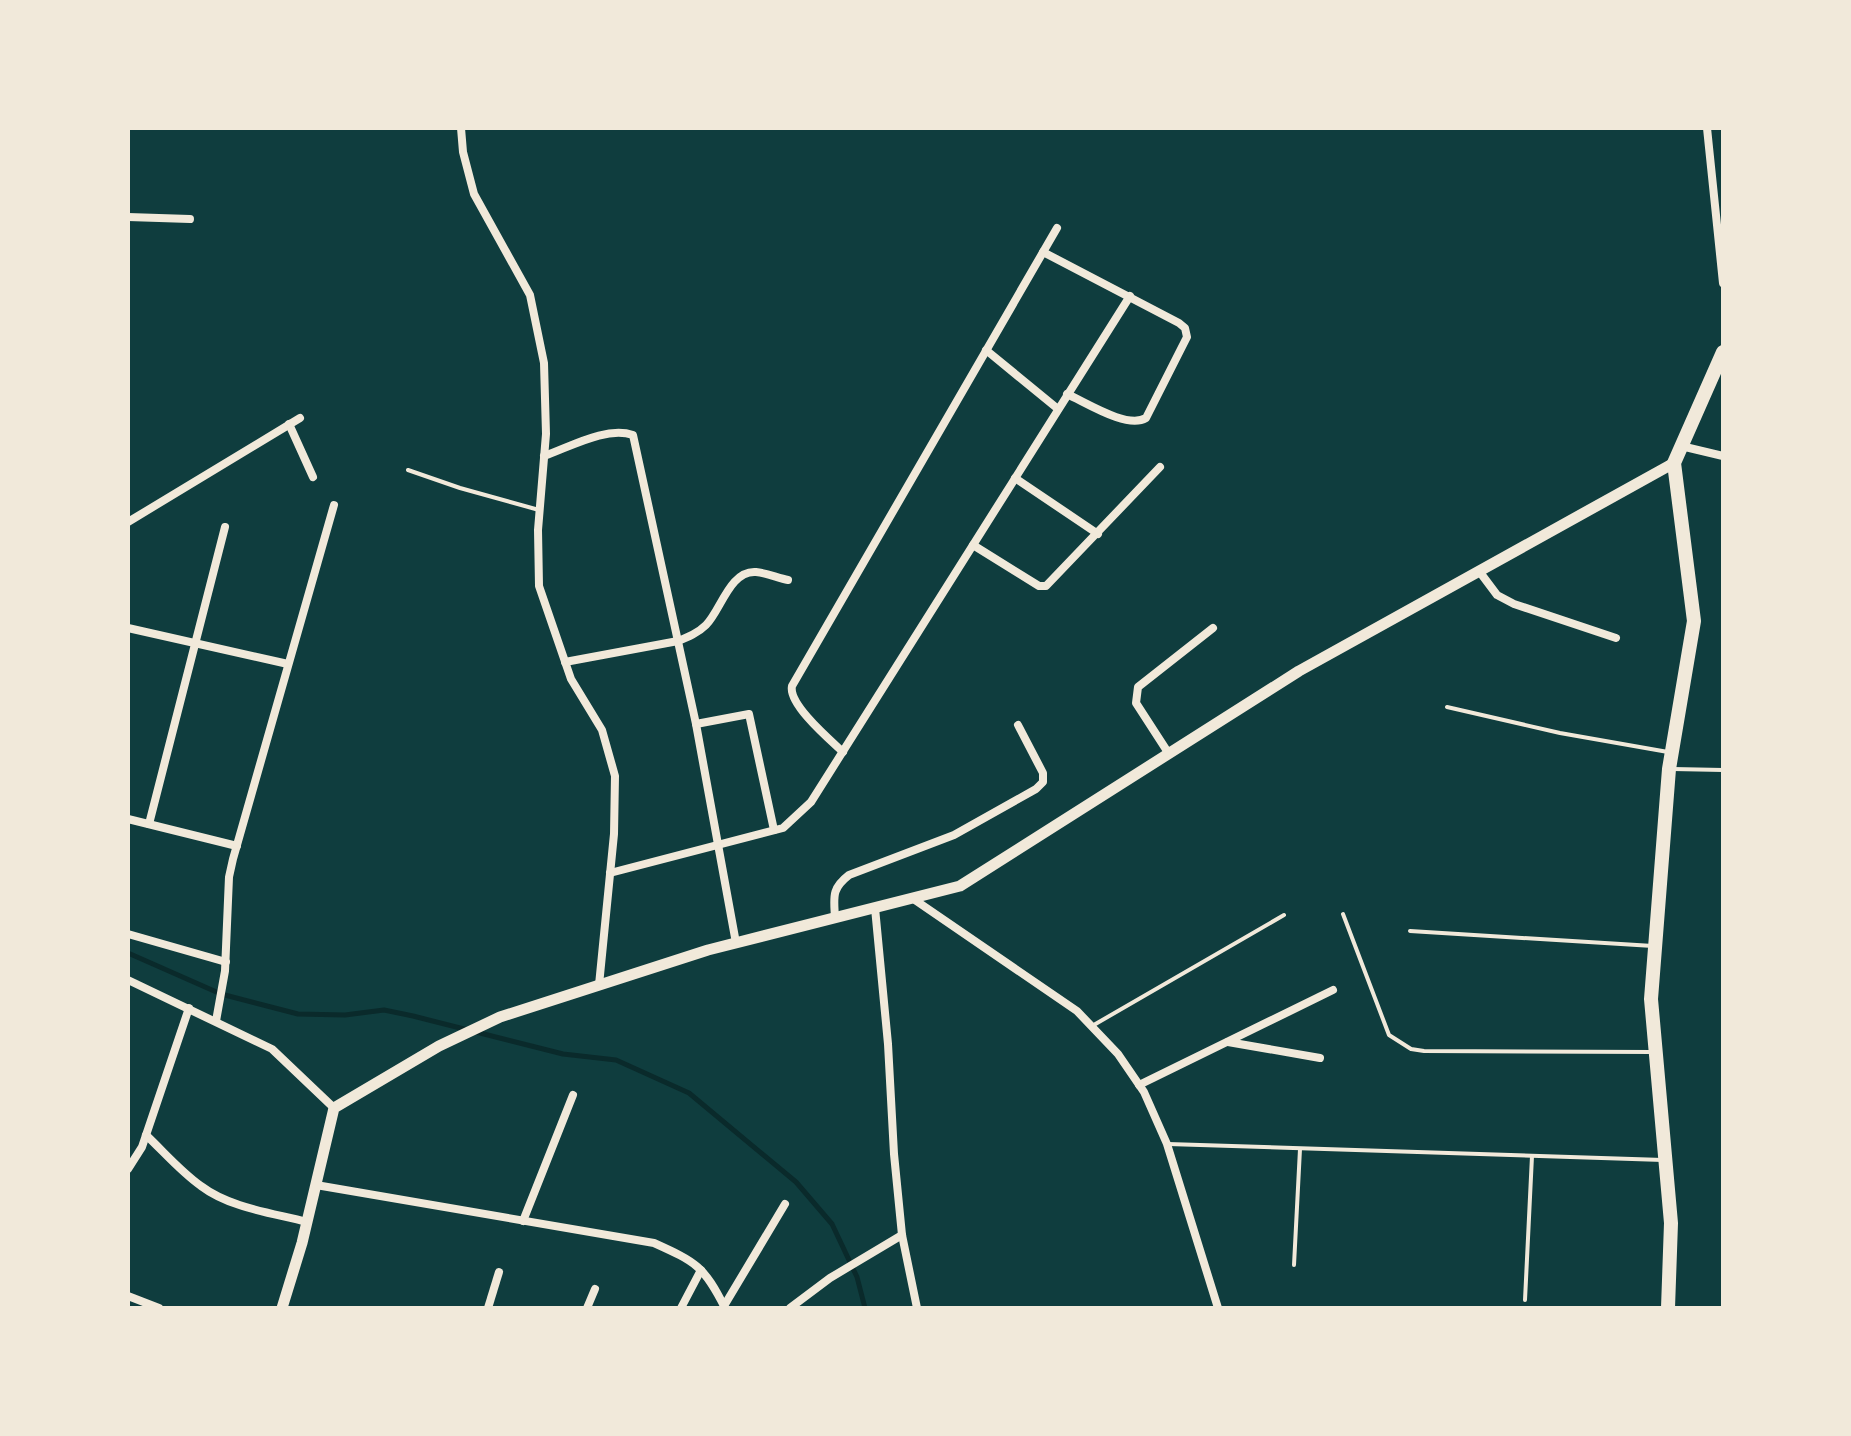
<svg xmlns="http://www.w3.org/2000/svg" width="1851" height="1436" font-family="Raleway,sans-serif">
<rect width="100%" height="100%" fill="#0f3d3e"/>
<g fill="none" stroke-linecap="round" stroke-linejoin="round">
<path stroke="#0a2a2b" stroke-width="5" d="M128 953 221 994 298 1014 345 1015 384 1010 413 1016 563 1054 616 1060 689 1093 796 1182 832 1224 857 1277 865 1308"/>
<g stroke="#f1e9da" stroke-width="4">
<path d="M408 470 460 488 539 510"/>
<path d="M1447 707 1560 733 1668 752"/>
<path d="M1673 769 1723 770"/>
<path d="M1343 914 1389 1035 1411 1049 1424 1051 1653 1052"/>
<path d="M1410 931 1653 946"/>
<path d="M1092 1026 1284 915"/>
<path d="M1168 1144 1663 1160"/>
<path d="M1294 1265 1300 1149"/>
<path d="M1525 1300 1532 1156"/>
</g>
<g stroke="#f1e9da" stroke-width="8">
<path d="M461 128 463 152 474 194 530 295 544 363 546 434 538 530 539 586 571 679 602 730 615 776 614 834 599 985"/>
<path d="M1707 128 1723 283"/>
<path d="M128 217 190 219"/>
<path d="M1043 252 1179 323 1185 328 1187 337 1146 418C1127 429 1087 403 1067 394"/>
<path d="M986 350 1058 409"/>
<path d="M289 424 313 477"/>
<path d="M1681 446 1723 456"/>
<path d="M544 456C570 447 606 426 633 435L696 724 749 714 774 830"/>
<path d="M1015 478 1098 534"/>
<path d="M128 522 300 418"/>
<path d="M973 545 1039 586H1046L1160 467"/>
<path d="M1479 571 1497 595 1514 604 1616 638"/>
<path d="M128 628 288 664"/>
<path d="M565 662 678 641C688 637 698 633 706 625 721 610 730 570 756 572 767 573 778 578 788 580"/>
<path d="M696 724 736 943"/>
<path d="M843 752C829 739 788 704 792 686L1057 228"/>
<path d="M1169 754 1136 703 1138 687 1213 628"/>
<path d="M128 819 237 846"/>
<path d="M149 824 225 527"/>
<path d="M610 873 783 828 811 802 1130 296"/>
<path d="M912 898 1077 1011 1118 1054 1144 1092 1167 1144 1218 1308"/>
<path d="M875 908 888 1044 894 1154 902 1235 917 1308"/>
<path d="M835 918C834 897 831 889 849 875L954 835 1036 789 1043 782V773L1018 725"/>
<path d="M128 934 226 962"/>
<path d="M128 980 272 1049 334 1108"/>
<path d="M216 1021 225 971 229 877 233 859 334 505"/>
<path d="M1228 1042 1320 1058"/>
<path d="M1139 1085 1333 990"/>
<path d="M146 1135C164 1152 181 1172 201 1186 230 1208 273 1213 307 1222"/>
<path d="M128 1169 142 1147 189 1008"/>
<path d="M316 1185 654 1243C696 1262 704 1266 725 1308"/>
<path d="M523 1221 573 1095"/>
<path d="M128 1296 159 1308"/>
<path d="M724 1306 785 1204"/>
<path d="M488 1308 499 1272"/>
<path d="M587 1308 595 1289"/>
<path d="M681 1308 701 1270"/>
<path d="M790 1308 830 1278 902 1235"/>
</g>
<path stroke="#f1e9da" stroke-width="11" d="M282 1308 302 1243 334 1108 439 1046 500 1017 708 950 960 886 1299 671 1674 463"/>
<path stroke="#f1e9da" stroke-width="14" d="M1668 1308 1671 1223 1651 999 1669 769 1694 621 1674 463 1723 352"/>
</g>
<rect width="1851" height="1436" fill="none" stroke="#f1e9da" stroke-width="260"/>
</svg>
